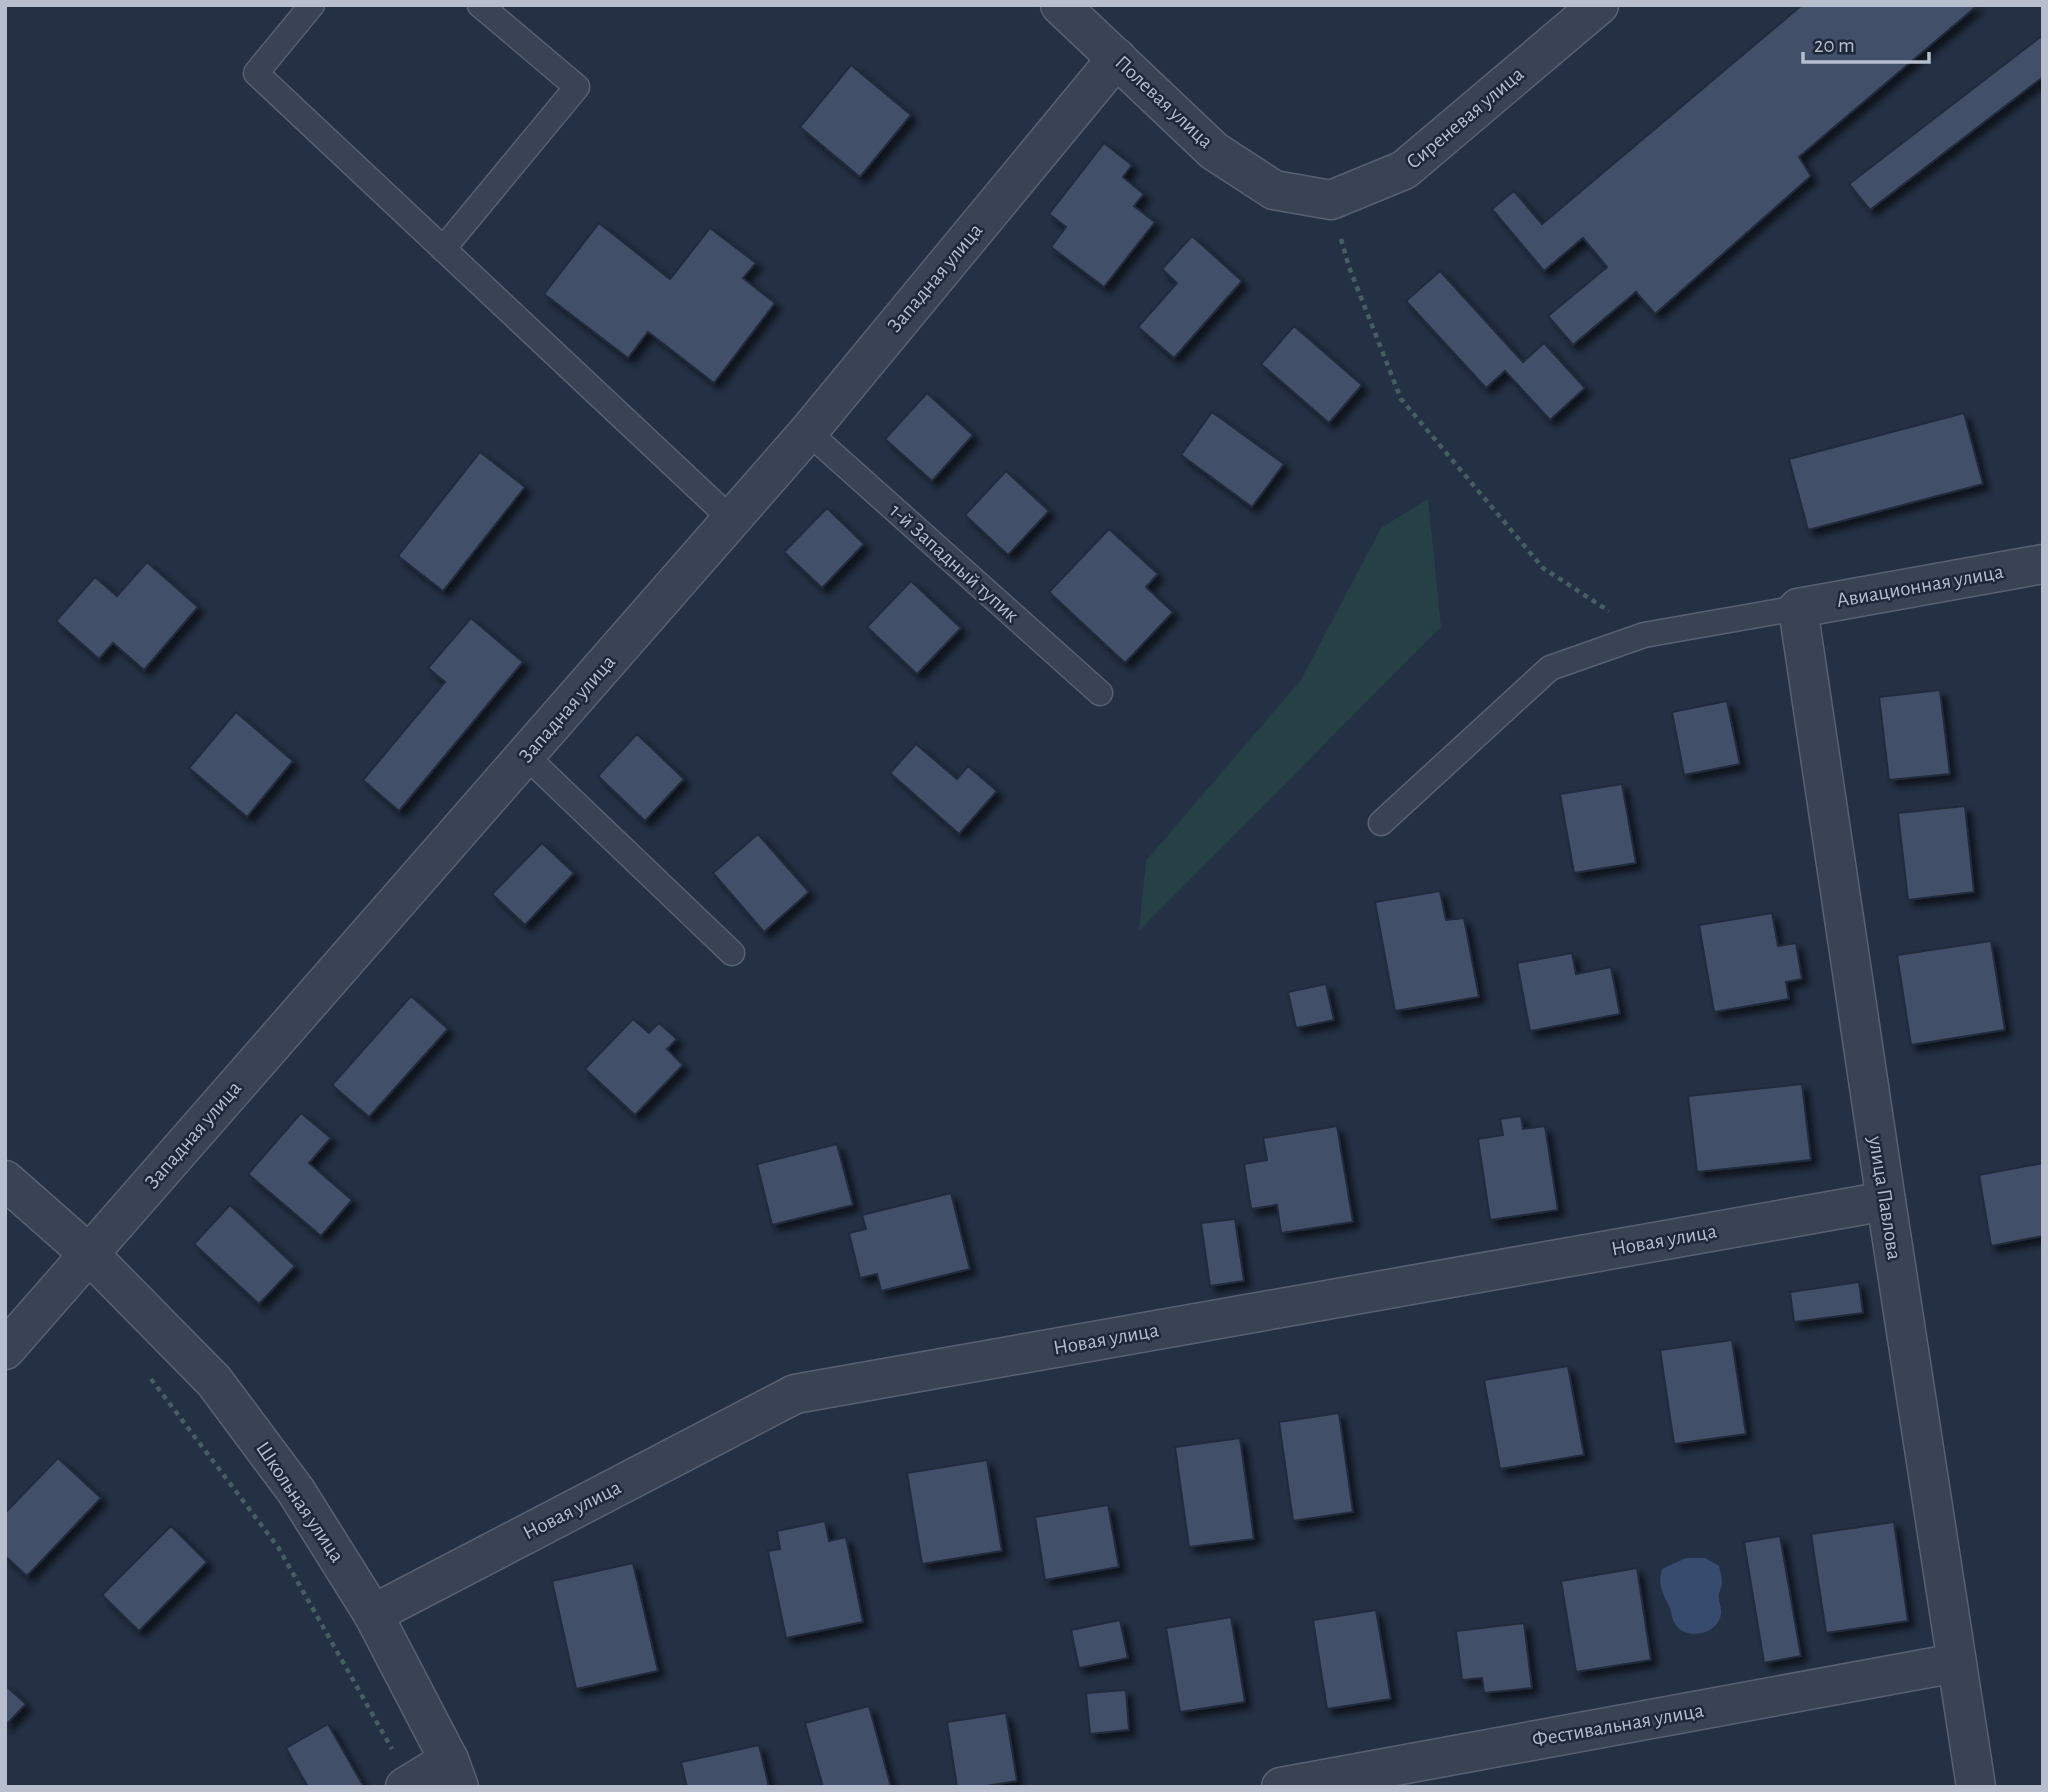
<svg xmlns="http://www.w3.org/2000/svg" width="2048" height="1792" font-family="'Alegreya Sans',sans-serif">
<defs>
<filter id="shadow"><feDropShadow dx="6" dy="6" stdDeviation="3.5" flood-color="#0009"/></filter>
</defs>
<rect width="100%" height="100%" fill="#243145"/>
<path fill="#264146" d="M1428 499 1441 627 1139 931 1146 861 1301 680 1381 528Z"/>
<path fill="#374b6e" d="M1686 1558H1705L1719 1566C1720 1571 1722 1577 1722 1582 1722 1588 1718 1592 1719 1598 1719 1602 1722 1609 1721 1614 1718 1635 1686 1641 1675 1624 1671 1618 1672 1610 1668 1604 1661 1590 1658 1583 1662 1569Z"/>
<g fill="#435067" stroke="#202a3c" stroke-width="2" filter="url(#shadow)">
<path d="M1802 5H1978L1799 157 1811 176 1655 314 1636 292 1573 345 1548 316 1607 267 1583 238 1544 271 1492 209 1514 191 1542 224Z"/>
<path d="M2043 35V77L1870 210 1849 184Z"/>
<path d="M851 65 911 115 860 177 800 127Z"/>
<path d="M1104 143 1132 165 1123 177 1144 194 1134 206 1155 222 1104 287 1051 247 1066 227 1049 214Z"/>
<path d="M599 223 670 279 710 228 756 263 743 278 775 303 714 383 648 332 628 358 544 294Z"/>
<path d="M1192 236 1242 281 1174 358 1138 327 1177 283 1162 269Z"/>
<path d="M1440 271 1523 362 1544 343 1585 388 1550 420 1505 371 1486 388 1406 301Z"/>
<path d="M1294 326 1362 385 1329 423 1261 364Z"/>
<path d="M927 393 973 435 932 481 885 439Z"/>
<path d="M1212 412 1284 464 1252 507 1181 455Z"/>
<path d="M1964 413 1983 484 1808 530 1789 459Z"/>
<path d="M480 452 525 487 443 591 398 556Z"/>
<path d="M1006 471 1049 511 1008 555 965 515Z"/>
<path d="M827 508 864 544 822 588 784 552Z"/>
<path d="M1109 529 1158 574 1146 587 1173 612 1125 663 1049 592Z"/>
<path d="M147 562 198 607 144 670 113 643 99 659 56 621 95 577 117 596Z"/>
<path d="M911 581 961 628 917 674 867 627Z"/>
<path d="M471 618 523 662 399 811 363 780 445 682 428 668Z"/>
<path d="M1940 690 1950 774 1889 780 1879 697Z"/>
<path d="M1727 701 1740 764 1684 775 1672 712Z"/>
<path d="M236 712 293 761 247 817 189 768Z"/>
<path d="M637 734 684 779 645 821 598 776Z"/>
<path d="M916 744 957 779 968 766 997 791 959 834 890 773Z"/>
<path d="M1622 784 1636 863 1574 873 1560 794Z"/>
<path d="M1965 806 1974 892 1908 900 1898 813Z"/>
<path d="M758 834 809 892 764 932 713 873Z"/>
<path d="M542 843 574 873 525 925 492 894Z"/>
<path d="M1440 891 1446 920 1464 918 1479 997 1395 1011 1375 902Z"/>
<path d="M1772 913 1778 946 1796 943 1802 979 1786 982 1789 999 1714 1012 1699 925Z"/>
<path d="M1991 941 2005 1030 1911 1045 1897 955Z"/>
<path d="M1572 953 1576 974 1611 967 1620 1014 1530 1031 1517 963Z"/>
<path d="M1326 984 1334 1020 1296 1028 1288 992Z"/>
<path d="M411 996 448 1029 369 1117 332 1085Z"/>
<path d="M633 1019 649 1033 659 1023 677 1039 667 1049 683 1065 635 1115 585 1069Z"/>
<path d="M1802 1084 1811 1160 1697 1172 1688 1096Z"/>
<path d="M301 1113 331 1138 309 1163 352 1200 321 1236 248 1174Z"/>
<path d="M1521 1116 1523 1129 1545 1126 1558 1210 1490 1220 1478 1139 1503 1135 1500 1119Z"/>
<path d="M1337 1126 1353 1222 1281 1233 1277 1205 1251 1209 1244 1164 1267 1160 1263 1138Z"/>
<path d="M837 1144 853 1205 772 1225 757 1164Z"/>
<path d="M2043 1163V1236L1991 1246 1979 1175Z"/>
<path d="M951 1193 970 1269 881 1291 877 1274 860 1278 849 1233 866 1229 862 1215Z"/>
<path d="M230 1205 295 1266 259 1304 194 1244Z"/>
<path d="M1235 1219 1244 1281 1210 1286 1201 1223Z"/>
<path d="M1859 1282 1863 1313 1794 1322 1790 1292Z"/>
<path d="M1732 1340 1746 1434 1674 1444 1660 1350Z"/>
<path d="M1568 1366 1584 1455 1500 1469 1484 1380Z"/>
<path d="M1339 1413 1353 1512 1293 1521 1279 1422Z"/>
<path d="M1240 1438 1254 1539 1189 1547 1175 1447Z"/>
<path d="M58 1458 101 1498 27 1576 5 1556V1513Z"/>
<path d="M987 1460 1002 1551 922 1564 907 1473Z"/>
<path d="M1108 1505 1119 1567 1045 1580 1035 1517Z"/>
<path d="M825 1521 829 1541 846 1537 863 1622 786 1638 768 1551 780 1549 777 1531Z"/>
<path d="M1894 1522 1908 1621 1826 1633 1811 1534Z"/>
<path d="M171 1526 207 1562 139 1631 102 1595Z"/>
<path d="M1780 1536 1801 1656 1764 1663 1744 1542Z"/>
<path d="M633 1563 658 1671 576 1689 552 1581Z"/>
<path d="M1637 1568 1651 1660 1576 1672 1561 1581Z"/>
<path d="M1376 1610 1391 1699 1327 1709 1313 1620Z"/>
<path d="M1231 1617 1245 1702 1180 1712 1166 1628Z"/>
<path d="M1120 1620 1128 1658 1079 1668 1071 1630Z"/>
<path d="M1524 1623 1532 1688 1484 1693 1482 1678 1462 1680 1456 1631Z"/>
<path d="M5 1685 26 1704 5 1726Z"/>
<path d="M1126 1690 1129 1730 1090 1734 1086 1693Z"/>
<path d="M869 1706 891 1787H823L805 1723Z"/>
<path d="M1006 1713 1017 1781 980 1787H957L947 1722Z"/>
<path d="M328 1724 364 1787H308L286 1748Z"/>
<path d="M759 1745 769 1787H687L681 1762Z"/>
</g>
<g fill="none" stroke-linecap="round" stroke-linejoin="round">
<defs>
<g id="service">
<path d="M312 5 256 73 732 520"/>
<path d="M443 249 577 87 480 5"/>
<path d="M808 432 1100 693"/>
<path d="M526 756 732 953"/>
<path d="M1381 823 1550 668 1644 635 1798 608"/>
</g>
<g id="minor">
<path d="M5 1350 89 1254"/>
<path d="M373 1614 795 1394 1886 1201"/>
<path d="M405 1787 449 1760"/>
<path d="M1281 1787 1956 1663"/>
<path d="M1976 1787 1886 1201 1798 608 2043 564"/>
</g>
<g id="tertiary">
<path d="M1060 5 1214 151 1274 190 1331 200 1404 170 1599 5"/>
<path d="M5 1180 89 1254 214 1381 296 1491 373 1614 449 1760 459 1787"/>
<path d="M89 1254 808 432 1117 58"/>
</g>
</defs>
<use href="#service" stroke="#586172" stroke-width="27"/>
<use href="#minor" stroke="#586172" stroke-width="41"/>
<use href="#tertiary" stroke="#586172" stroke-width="41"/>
<g stroke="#455e62" stroke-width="4.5" stroke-dasharray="5 5" stroke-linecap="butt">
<path d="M1341 239 1349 267 1401 399 1543 568 1609 611"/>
<path d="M151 1379 278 1547 392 1749"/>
</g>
<use href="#service" stroke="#394354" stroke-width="24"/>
<use href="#minor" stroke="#394354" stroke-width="38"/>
<use href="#tertiary" stroke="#394354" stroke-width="38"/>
</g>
<g text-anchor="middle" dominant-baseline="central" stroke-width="5" stroke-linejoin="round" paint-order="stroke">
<g font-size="21" fill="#b7bece" stroke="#1e283a">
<text transform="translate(1164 102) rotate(43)">Полевая улица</text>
<text transform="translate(1465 118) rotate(-40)">Сиреневая улица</text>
<text transform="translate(935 278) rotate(-50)">Западная улица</text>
<text transform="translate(954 563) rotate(42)">1-й Западный тупик</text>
<text transform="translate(1920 586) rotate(-10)">Авиационная улица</text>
<text transform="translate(567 709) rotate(-49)">Западная улица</text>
<text transform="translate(193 1135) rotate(-49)">Западная улица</text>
<text transform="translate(1885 1198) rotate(81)">улица Павлова</text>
<text transform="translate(1664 1240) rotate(-10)">Новая улица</text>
<text transform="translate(1106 1339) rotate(-10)">Новая улица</text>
<text transform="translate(300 1502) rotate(56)">Школьная улица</text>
<text transform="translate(572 1510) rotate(-27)">Новая улица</text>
<text transform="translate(1618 1725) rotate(-10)">Фестивальная улица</text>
</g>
</g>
<rect width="2048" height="1792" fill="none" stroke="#b7bece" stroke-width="14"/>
<path d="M1803 52v10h126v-10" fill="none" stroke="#b7bece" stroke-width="3.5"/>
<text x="1814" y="52" font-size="21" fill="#b7bece" stroke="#1e283a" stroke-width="5" paint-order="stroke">20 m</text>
</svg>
